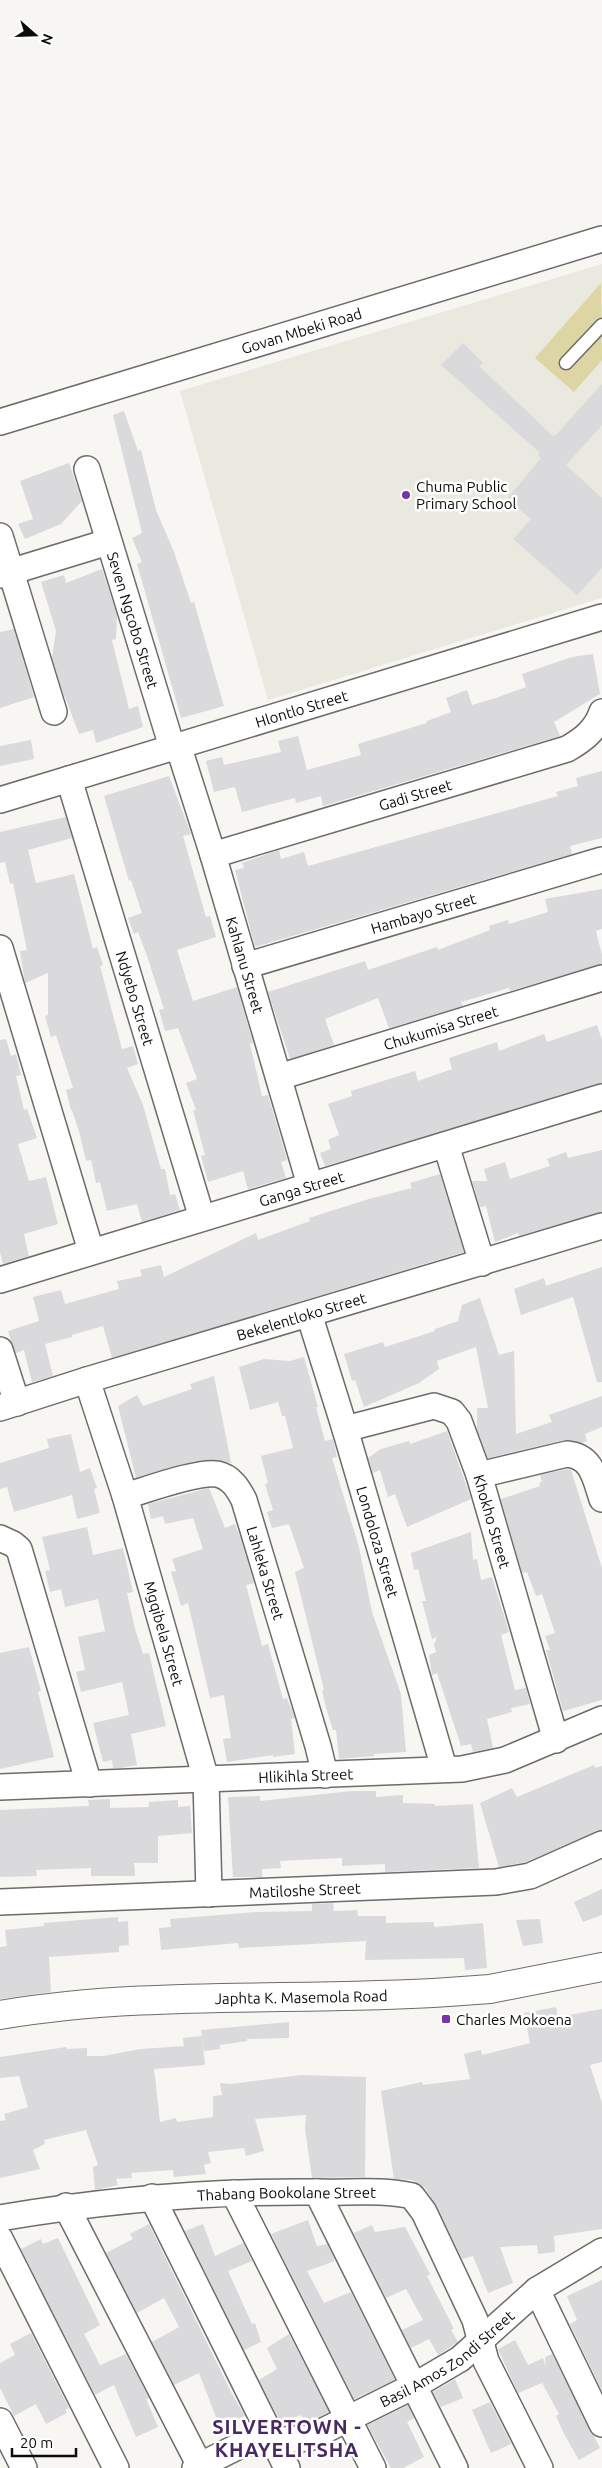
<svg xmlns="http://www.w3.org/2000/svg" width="602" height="2468" font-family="Ubuntu,sans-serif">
<rect width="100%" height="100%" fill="#f7f6f2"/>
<path fill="#eae9df" d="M602 264V598L268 700 180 391Z"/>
<path fill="#ddd6a4" d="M601 283 602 360 574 392 535 358Z"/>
<g fill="#dad9dc">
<path d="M463 343 483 363 479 366 554 437 602 384V425L566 465 602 498V568L577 595 513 539 531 519 507 499 541 458 538 455 540 453 441 365Z"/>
<path d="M124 411 138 451 141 450 156 510 174 552 191 603 194 602 224 706 181 718 137 564 142 562 132 538 142 533 113 415Z"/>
<path d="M69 463 82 501 61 524 25 539 18 524 33 519 20 481Z"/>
<path d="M102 569 117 615 116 639 112 640 129 709 138 706 143 727 96 743 93 730 79 734 61 687 52 658 56 631 41 582 64 575 66 583Z"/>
<path d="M14 629 34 697 0 708V632Z"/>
<path d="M593 654 600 694 554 722 560 736 323 806 321 796 296 803 295 798 242 812 235 787 214 792 206 761 222 757 224 765 281 752 278 741 298 736 307 770 361 755 358 744 427 723V721L451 712 446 698 467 690 472 705 496 698 526 687 522 674 572 657Z"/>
<path d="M31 740 34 759 0 766V746Z"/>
<path d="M602 771V838L570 846 572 854 255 947 235 870 244 868 242 863 279 850 281 859 304 852 308 866 558 796 556 792 578 786 576 778Z"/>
<path d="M169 776 191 834 183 836 206 917 210 916 216 937 177 950 193 1001 237 987 253 1043 250 1044 262 1096 268 1095 287 1160 281 1162 286 1178 248 1189 243 1171 208 1182 201 1156 205 1155 193 1110H196L186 1083 197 1079 178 1028 165 1031 159 1010 164 1009 147 956 138 932 134 934 128 918 142 913 131 880 129 881 104 796Z"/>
<path d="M66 817 72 838 28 850 36 883 74 874 93 949 97 947 103 965 100 966 122 1049 133 1046 138 1064 127 1068 143 1105 161 1169H165L170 1195 175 1194 180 1210 142 1222 137 1204 107 1211 100 1182 96 1183 91 1160 86 1161 80 1135 72 1110H71L66 1090 73 1088 56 1035 51 1037 45 1016 48 1015V973L25 983 20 951 27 950 13 883 10 884 5 862 0 863V832Z"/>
<path d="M602 889V929L596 931 602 955V964L510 991 509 988 461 1002 463 1006 389 1028 378 998 325 1019 334 1045 290 1059 268 992 365 961 368 970 437 947 438 950 490 930 489 926 508 920 509 924 548 912 545 899Z"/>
<path d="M597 1025 602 1040V1083L325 1166 320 1153 331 1149 328 1140 339 1135 328 1104 352 1096 351 1091 415 1071 418 1081 452 1069 449 1058 497 1042 499 1051 544 1034 547 1042Z"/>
<path d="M6 1039 11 1056 16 1054 21 1075 16 1076 24 1110 27 1109 37 1138 18 1144 29 1181 46 1177 58 1224 24 1234 29 1256 3 1264 0 1252V1040Z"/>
<path d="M602 1150V1212L519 1236 518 1233 495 1242 486 1206 480 1207 472 1181H487L484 1169 505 1162 510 1179 550 1166 547 1159 566 1152 568 1158Z"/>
<path d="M440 1174 464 1252 112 1358 103 1326 72 1335V1337L45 1344 53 1376 32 1382 24 1350 16 1353 11 1341 8 1331 39 1321 33 1297 61 1290 65 1304 119 1289 117 1281 142 1276 140 1270 161 1265 164 1277 256 1233 258 1240 310 1221 309 1218 369 1199 412 1188 410 1183Z"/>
<path d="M602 1267V1382H597L573 1297 521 1315 514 1289 544 1278 546 1286Z"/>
<path d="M480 1298 499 1355 514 1351 516 1434 552 1422 549 1415 602 1396V1427L585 1434 587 1441 581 1443 564 1440 488 1458 477 1429V1408H488L476 1347 437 1361 439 1369 419 1383 364 1407 355 1380 352 1381 344 1354 383 1342 385 1347 435 1331V1329L458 1321 462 1305Z"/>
<path d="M304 1357 318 1407H316L325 1441 333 1439 337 1457 332 1458 359 1547 372 1612 401 1694 406 1752 374 1754V1756L339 1759 336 1730H333L326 1708 322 1690H324L295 1572 304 1568 289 1524 272 1528 267 1512 273 1510 265 1484 268 1483 261 1456 293 1448 285 1416H282L278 1402 250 1410 239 1367 264 1359 290 1361Z"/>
<path d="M214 1376 231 1463 217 1460 195 1461 136 1478 118 1406 137 1395 143 1406 192 1389 190 1384Z"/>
<path d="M447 1431 471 1499 407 1527 395 1494 388 1497 380 1470 373 1473 368 1458 381 1449 409 1441 410 1444Z"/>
<path d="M71 1434 80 1472 90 1468 97 1488 94 1489 100 1513 77 1519 72 1495 14 1512 7 1487 0 1489V1463L49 1448 47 1439Z"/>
<path d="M567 1469 571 1470 602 1568V1700L563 1711 546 1650H550L545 1636 555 1633 542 1594 536 1596 527 1572 522 1573 501 1499 540 1486 539 1483 542 1482 540 1475Z"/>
<path d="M209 1488 225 1528 235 1524 241 1539 254 1583 246 1585 262 1646 268 1644 283 1699 287 1698 295 1718 291 1719 295 1754 273 1757V1755L227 1762 223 1739 231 1738 224 1695 210 1698 188 1603 181 1606 171 1572 176 1571 172 1559 203 1549 193 1518 165 1524 163 1516 151 1519 148 1504Z"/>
<path d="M87 1527 93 1555 123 1548 133 1592 127 1593 135 1629 143 1654 149 1653 166 1726 131 1734 137 1765 120 1768H113L112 1760 103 1762 93 1723 129 1715 122 1682 81 1692 76 1672 85 1670 78 1637 105 1631 98 1599 65 1607 61 1589 50 1592 45 1571 50 1570 42 1537Z"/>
<path d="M471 1532 473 1560 477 1559 481 1580 492 1577 509 1632 501 1635 515 1690 526 1688 530 1704 511 1708 512 1712 487 1719 493 1748 473 1752 471 1744 461 1746 437 1673 432 1675 429 1655 436 1652 434 1645 437 1637 432 1639 422 1601H426L418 1569 414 1570 411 1553Z"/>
<path d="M29 1647 41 1691 38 1692 54 1757 0 1769V1653Z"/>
<path d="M594 1765 595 1768 602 1766V1830L526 1862 499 1867 480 1803 512 1788 517 1797Z"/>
<path d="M351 1791H376V1797L403 1795V1803L435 1804V1806L473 1804 479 1868 385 1872V1864L342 1866V1858L300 1860 280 1861 281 1868 262 1869V1877H233L228 1797 260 1796V1801Z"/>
<path d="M110 1799V1808L149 1807V1802L178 1800V1807L190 1806 192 1833 158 1836V1863H134L135 1876H91V1868L36 1870 37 1876 0 1877V1810L89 1806 88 1800Z"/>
<path d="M602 1889V1915L583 1922 574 1902Z"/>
<path d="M333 1903 334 1911 357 1910 358 1916H386V1923L434 1922V1927L483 1923 487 1968 465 1970 464 1958 365 1960 366 1941 239 1948 238 1943 161 1950 159 1928 171 1927 170 1919 256 1912 312 1911V1904Z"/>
<path d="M118 1917V1922L128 1921 129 1945 119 1946V1952L49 1957 51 1992 0 1999V1947L7 1946 5 1930 44 1926V1923Z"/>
<path d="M540 1919 543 1943 523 1946 516 1920Z"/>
<path d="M556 2007 558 2017 602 2009V2062L590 2065 602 2103V2229L554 2236 555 2252 538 2254 537 2245 500 2247 513 2283 488 2293 473 2256 462 2259 437 2206 424 2187 412 2180 394 2179 381 2091 422 2082 423 2085 470 2079 464 2054 481 2050 482 2055 530 2043 524 2013Z"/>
<path d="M289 2022V2038L247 2039V2041L220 2045V2049L204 2051 201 2030Z"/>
<path d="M202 2036 205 2065 154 2069 160 2122 176 2118 177 2122 213 2117V2096L222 2095 220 2083 231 2084 301 2075 366 2077 365 2177 312 2178 305 2129 306 2115 255 2119 264 2151 246 2156 244 2148 208 2152 211 2163 204 2165 206 2174 174 2177 173 2170 131 2173 132 2178 116 2179 118 2185 95 2190 93 2167 98 2165 86 2130 44 2140 45 2144 33 2150 40 2169 0 2178V2121L6 2120 4 2114 28 2107 19 2076 0 2078V2057L66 2047 67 2049 87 2048V2056H103L141 2049 184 2046 183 2038Z"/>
<path d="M308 2220 317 2246 327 2244 335 2261 307 2271 324 2303 351 2292 395 2380 354 2399 271 2234Z"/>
<path d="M149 2224 232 2394 245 2416 219 2425 199 2373 174 2385 152 2342 179 2327 164 2298 137 2313 106 2253 133 2239 130 2234Z"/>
<path d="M203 2224 215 2256 243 2243 252 2261 228 2271 252 2324 255 2323 261 2342 244 2350 185 2231Z"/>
<path d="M372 2225 375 2232 405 2227 430 2274 427 2276 454 2329 451 2330 458 2342 438 2355 429 2339 411 2348 402 2330 423 2320 406 2289 386 2298 354 2233Z"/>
<path d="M58 2238 100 2325 84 2334 100 2365 126 2354 149 2398 146 2399 158 2427 136 2437 114 2385 95 2395 21 2249 41 2239 43 2244Z"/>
<path d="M602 2280V2391L570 2324 577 2320 567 2296Z"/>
<path d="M31 2333 69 2408 65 2410 67 2413 46 2424 36 2404 14 2416 0 2388V2363L15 2355 10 2344Z"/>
<path d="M289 2334 329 2412 305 2424 301 2415 281 2423 259 2380 277 2369 267 2348Z"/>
<path d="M515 2340 528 2365 543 2358 546 2367 545 2357 552 2354 600 2448 579 2460 564 2434 556 2416 559 2414 542 2383 518 2393 498 2349Z"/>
<path d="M455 2379 463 2398 441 2407 433 2392Z"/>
<path d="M490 2402 511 2444 491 2453 472 2410Z"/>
<path d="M408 2405 414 2418 407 2422 424 2457 403 2468H391L367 2425Z"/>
</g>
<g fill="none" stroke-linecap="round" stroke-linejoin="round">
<defs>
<path id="lane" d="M566 363 602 325"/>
<g id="street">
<path id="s1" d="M0 422 602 239"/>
<path id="s2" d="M87 469 172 747"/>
<path d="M0 536 54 712"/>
<path d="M0 575 108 542"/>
<path id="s3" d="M178 745 213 855 310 1185"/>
<path id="s4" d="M69 779 202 1218"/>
<path id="s5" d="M0 800 602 617"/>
<path id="s6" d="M213 855 567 749C583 740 596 730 602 712"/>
<path d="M0 948 91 1251"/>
<path id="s7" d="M245 966 602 860"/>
<path id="s8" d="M279 1077 602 978"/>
<path d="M446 1145 482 1263"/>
<path id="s9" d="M0 1280 602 1097"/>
<path id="s10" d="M309 1314 345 1429 444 1768"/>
<path d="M0 1350 17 1403"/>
<path id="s11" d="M87 1380 125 1496 206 1779 209 1894"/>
<path id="s12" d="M0 1408 87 1380 602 1226"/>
<path id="s13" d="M345 1429 434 1406 452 1412 459 1421 479 1475 556 1740"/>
<path d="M479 1475 567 1454C592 1456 595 1478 602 1499"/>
<path id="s14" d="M125 1496C146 1490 197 1471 217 1474 231 1477 238 1488 244 1500L318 1746 325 1775"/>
<path d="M0 1538 13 1544 19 1549 89 1784"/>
<path id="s15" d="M0 1787 462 1769 505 1760 602 1719"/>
<path id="s16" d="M0 1902 496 1882 530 1876 602 1844"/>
<path d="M317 2192 455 2468"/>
<path d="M234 2193 373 2468"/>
<path d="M152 2197 287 2468"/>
<path d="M66 2206 201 2468"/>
<path id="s17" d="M0 2218C105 2200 211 2191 317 2192 349 2193 381 2189 412 2196L424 2212 475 2320 486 2361 540 2468"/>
<path d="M0 2239 116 2468"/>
<path d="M537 2290 602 2424"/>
<path d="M0 2421 24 2468"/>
<path id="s18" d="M195 2468 245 2443 309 2438 414 2386 460 2359 537 2290 602 2251"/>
</g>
<g id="secondary">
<path id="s19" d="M0 2015C148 1990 299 2002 448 1992L490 1989 602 1967"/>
</g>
</defs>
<use href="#lane" stroke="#6c6c69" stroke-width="15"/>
<use href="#street" stroke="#6c6c69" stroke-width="28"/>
<use href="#secondary" stroke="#6c6c69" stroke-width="30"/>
<use href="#lane" stroke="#fff" stroke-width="12"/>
<use href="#street" stroke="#fff" stroke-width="25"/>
<use href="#secondary" stroke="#fff" stroke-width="28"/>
</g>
<g fill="#7934a8" stroke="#fff" stroke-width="2">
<circle cx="406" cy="495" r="5"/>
<rect x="441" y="2014" width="10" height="10" rx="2.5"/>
</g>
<g text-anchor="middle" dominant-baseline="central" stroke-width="5" stroke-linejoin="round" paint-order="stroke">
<g font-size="15" fill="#0c0c0a" stroke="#fff">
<text stroke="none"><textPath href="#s1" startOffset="315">Govan Mbeki Road</textPath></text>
<text stroke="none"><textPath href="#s2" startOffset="158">Seven Ngcobo Street</textPath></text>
<text stroke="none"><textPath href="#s5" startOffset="315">Hlontlo Street</textPath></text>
<text stroke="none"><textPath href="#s6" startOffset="211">Gadi Street</textPath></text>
<text stroke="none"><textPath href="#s7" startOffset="186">Hambayo Street</textPath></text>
<text stroke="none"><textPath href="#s3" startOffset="230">Kahlanu Street</textPath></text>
<text stroke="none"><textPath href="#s4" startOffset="229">Ndyebo Street</textPath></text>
<text stroke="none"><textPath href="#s8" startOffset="169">Chukumisa Street</textPath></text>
<text stroke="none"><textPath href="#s9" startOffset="315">Ganga Street</textPath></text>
<text stroke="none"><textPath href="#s12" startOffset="315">Bekelentloko Street</textPath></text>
<text stroke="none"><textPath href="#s13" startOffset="228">Khokho Street</textPath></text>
<text stroke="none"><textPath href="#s10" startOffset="238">Londoloza Street</textPath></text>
<text stroke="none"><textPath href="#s14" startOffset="210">Lahleka Street</textPath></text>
<text stroke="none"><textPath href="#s11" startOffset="265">Mgqibela Street</textPath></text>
<text stroke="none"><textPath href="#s15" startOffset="306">Hlikihla Street</textPath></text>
<text stroke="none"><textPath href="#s16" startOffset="305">Matiloshe Street</textPath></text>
<text stroke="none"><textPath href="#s19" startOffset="302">Japhta K. Masemola Road</textPath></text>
<text stroke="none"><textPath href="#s17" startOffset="288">Thabang Bookolane Street</textPath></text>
<text stroke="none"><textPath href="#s18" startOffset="280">Basil Amos Zondi Street</textPath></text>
</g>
<g font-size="15" fill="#0c0c0a" stroke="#fff" text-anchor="start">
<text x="416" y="486">Chuma Public<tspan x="416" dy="17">Primary School</tspan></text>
<text x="456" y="2019">Charles Mokoena</text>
</g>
<g font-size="20" font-weight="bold" letter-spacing="1" fill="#4a2962" stroke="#fff">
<text x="287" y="2426">SILVERTOWN -<tspan x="287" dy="23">KHAYELITSHA</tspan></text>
</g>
</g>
<g transform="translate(35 35) rotate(110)" stroke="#ffffff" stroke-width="4" paint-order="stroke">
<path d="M0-4L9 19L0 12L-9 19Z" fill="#0c0c0a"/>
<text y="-8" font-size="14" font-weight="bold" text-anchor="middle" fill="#0c0c0a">N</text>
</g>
<path d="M12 2448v8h64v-8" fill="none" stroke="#0c0c0a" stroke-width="2.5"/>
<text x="20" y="2448" font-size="15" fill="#0c0c0a" stroke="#ffffff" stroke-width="4" paint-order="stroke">20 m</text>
</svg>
